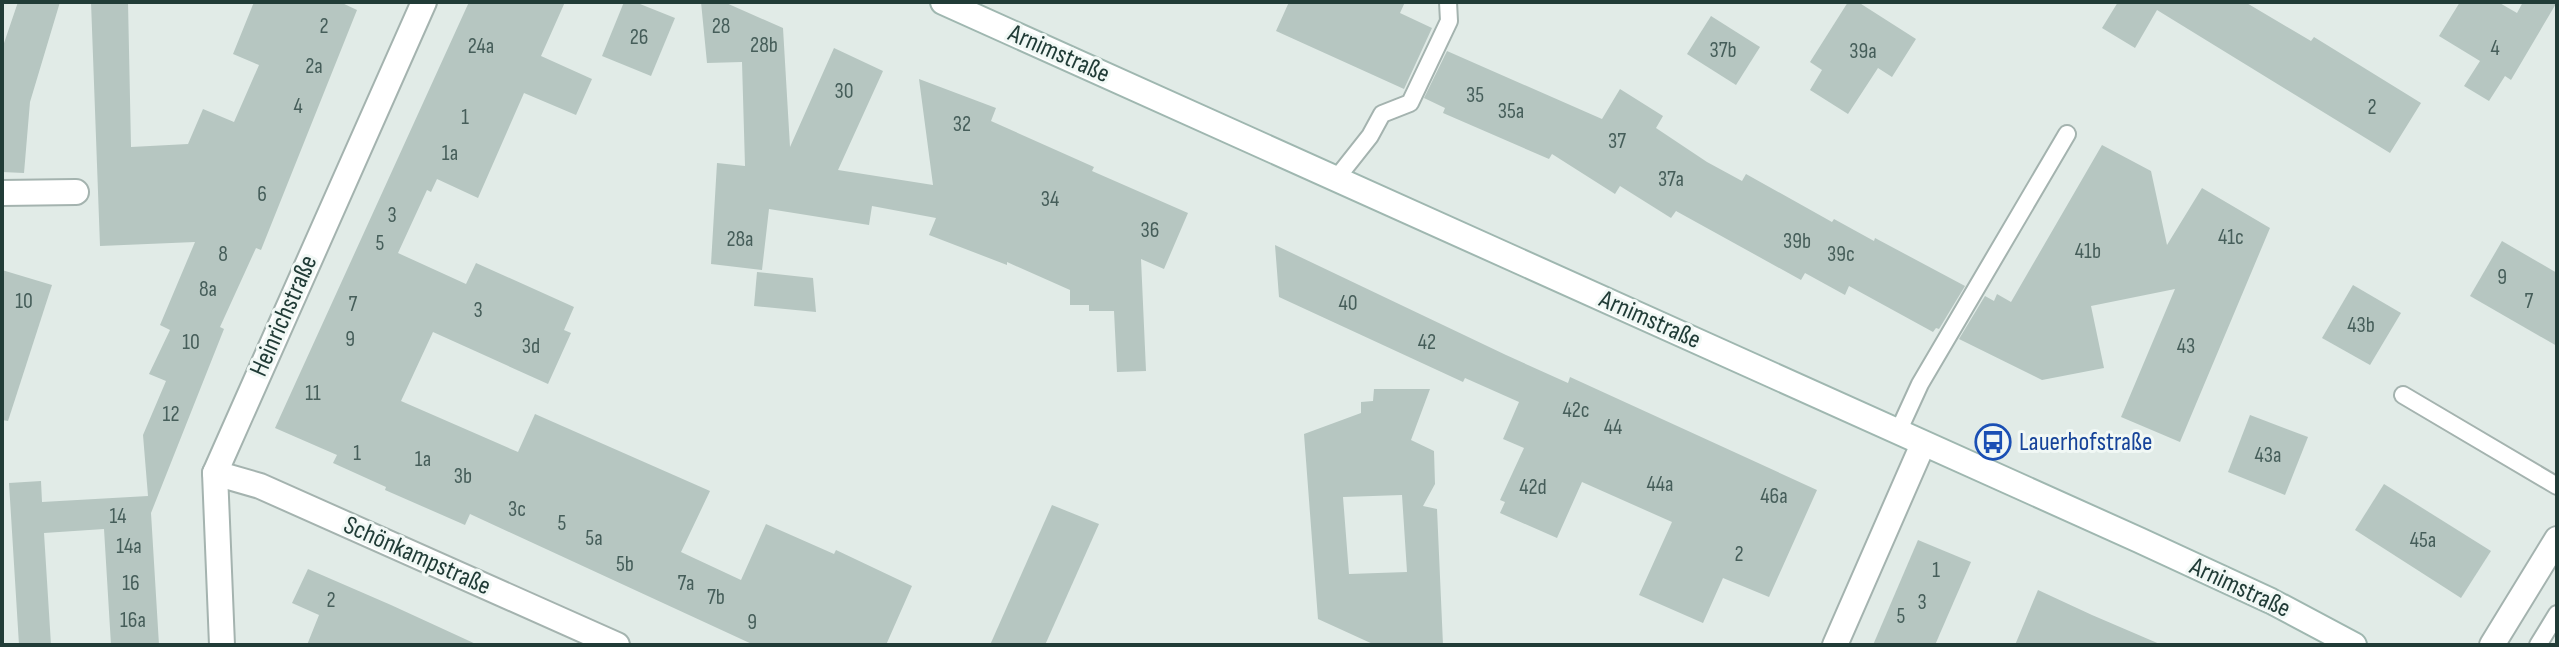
<svg xmlns="http://www.w3.org/2000/svg" width="2559" height="647" font-family="'Sofia Sans Condensed',sans-serif">
<rect width="100%" height="100%" fill="#e1ebe7"/>
<g fill="#b6c6c1" fill-rule="evenodd">
<path d="M18 2H60L30 102 24 173 2 172V49Z"/>
<path d="M91 2H128L131 147 188 144 203 109 234 122 259 65 233 54 254 2H340L357 10 261 250 256 248 220 327 224 329 151 513 159 645H111L104 529 44 533 51 645H19L9 483 41 481 42 502 148 496 143 435 166 381 149 374 170 330 160 325 195 242 100 246Z"/>
<path d="M469 2H565L541 56 592 79 576 115 524 93 478 198 437 179 431 192 427 190 398 253 466 284 476 263 574 307 564 330 571 333 548 384 433 332 401 401 518 452 535 414 710 491 681 552 741 580 766 524 834 554 836 550 912 586 886 645H754L470 514 465 525 385 490 386 487 333 463 337 455 275 428Z"/>
<path d="M624 2H635L675 18 651 76 602 56Z"/>
<path d="M701 2H724L783 28 790 147 834 48 883 71 838 170 933 185 919 79 996 108 991 121 1094 167 1092 171 1188 213 1164 269 1141 259 1146 371 1117 372 1114 311H1089V305H1070V290L1007 262V265L929 235 936 218 872 206 869 225 769 209 762 270 711 264 717 163 745 166 742 62 707 63Z"/>
<path d="M1289 2H1405L1400 13 1432 28 1404 89 1276 31Z"/>
<path d="M1848 2H1858L1916 39 1892 77 1878 68 1848 114 1810 90 1822 70 1810 62Z"/>
<path d="M2118 2H2245L2311 41 2314 37 2421 103 2390 153 2157 10 2135 48 2102 28Z"/>
<path d="M2460 2H2498L2517 13 2523 2H2557L2511 80 2505 76 2489 101 2464 86 2480 61 2439 36Z"/>
<path d="M1711 16 1760 47 1736 85 1687 54Z"/>
<path d="M1447 51 1602 119 1620 89 1663 116 1656 128 1707 162 1742 181 1746 174 1832 222 1834 219 1874 241 1875 238 1965 286 1939 329 1936 328 1933 332 1849 286 1845 295 1805 273 1801 280 1676 211 1671 218 1620 186 1615 194 1552 154 1549 159 1443 113 1445 108 1424 98Z"/>
<path d="M2102 145 2151 171 2167 245 2202 188 2270 228 2180 442 2121 417 2175 289 2091 306 2104 368 2042 380 1959 339 1985 296 1994 301 1997 294 2011 302Z"/>
<path d="M2502 241 2557 273V346L2470 296Z"/>
<path d="M1275 245 1506 355 1568 383 1570 377 1817 490 1769 597 1723 578 1703 623 1639 595 1672 522 1582 482 1557 538 1500 513 1505 502 1500 500 1524 448 1503 439 1519 402 1465 378 1463 382 1279 297Z"/>
<path d="M2 270 52 285 8 421 2 420Z"/>
<path d="M757 272 813 278 816 312 754 306Z"/>
<path d="M2353 285 2401 313 2370 365 2322 338Z"/>
<path d="M1374 389H1430L1411 440 1434 451 1435 484 1423 506 1437 509 1443 645H1375L1318 619 1304 434 1361 413V402L1373 401ZM1402 495 1407 572 1349 574 1343 497Z"/>
<path d="M2250 415 2308 437 2285 495 2228 472Z"/>
<path d="M2384 484 2491 551 2461 598 2355 530Z"/>
<path d="M1052 505 1099 524 1045 645H990Z"/>
<path d="M1918 540 1971 562 1935 645H1873Z"/>
<path d="M308 569 391 605 478 645H307L319 615 292 603Z"/>
<path d="M2038 590 2092 615 2162 645H2015Z"/>
</g>
<g fill="none" stroke-linecap="round" stroke-linejoin="round">
<defs>
<g id="service">
<path d="M1336 179 1370 136 1382 114 1410 103 1449 21 1448 2"/>
<path d="M2403 395 2557 486"/>
<path d="M1898 432 1920 384 2067 134"/>
<path d="M2538 645 2557 614"/>
</g>
<g id="minor">
<path d="M2 193 76 192"/>
<path d="M215 473 260 486 617 645"/>
<path d="M222 645 215 473 424 2"/>
<path d="M1835 645 1923 444"/>
<path d="M2492 645 2557 539"/>
</g>
<path id="secondary" d="M943 2 2139 540 2271 601 2354 645"/>
</defs>
<use href="#service" stroke="#a4b3af" stroke-width="20"/>
<use href="#minor" stroke="#a4b3af" stroke-width="28"/>
<use href="#secondary" stroke="#9fb7b0" stroke-width="28"/>
<use href="#service" stroke="#fff" stroke-width="16"/>
<use href="#minor" stroke="#fff" stroke-width="24"/>
<use href="#secondary" stroke="#fff" stroke-width="24"/>
</g>
<defs>
<symbol id="bus-ring" viewBox="-11 -11 22 22"><circle r="9.5" fill="#f1f8f5" stroke="#1a4fb4" stroke-width="1.5"/><path d="M-5-6H5V4H4V6H2V4H-2V6H-4V4H-5ZM-3.5-4V0h7V-4ZM-3.5 1.2v1.5H-2V1.2ZM2 1.2v1.5H3.5V1.2Z" fill="#1a4fb4"/></symbol>
</defs>
<g fill-rule="evenodd">
<use href="#bus-ring" x="1973" y="422" width="40" height="40"/>
</g>
<g text-anchor="middle" dominant-baseline="central" stroke-width="6" stroke-linejoin="round" paint-order="stroke">
<g font-size="22" fill="#465e5a">
<text x="324" y="26">2</text>
<text x="721" y="26">28</text>
<text x="639" y="37">26</text>
<text x="764" y="45">28b</text>
<text x="481" y="46">24a</text>
<text x="2495" y="48">4</text>
<text x="1723" y="50">37b</text>
<text x="1863" y="51">39a</text>
<text x="314" y="66">2a</text>
<text x="844" y="91">30</text>
<text x="1475" y="95">35</text>
<text x="298" y="106">4</text>
<text x="2372" y="107">2</text>
<text x="1511" y="111">35a</text>
<text x="465" y="117">1</text>
<text x="962" y="124">32</text>
<text x="1617" y="141">37</text>
<text x="450" y="153">1a</text>
<text x="1671" y="179">37a</text>
<text x="262" y="194">6</text>
<text x="1050" y="199">34</text>
<text x="392" y="215">3</text>
<text x="1150" y="230">36</text>
<text x="2231" y="237">41c</text>
<text x="740" y="239">28a</text>
<text x="1797" y="241">39b</text>
<text x="380" y="243">5</text>
<text x="2088" y="251">41b</text>
<text x="223" y="254">8</text>
<text x="1841" y="254">39c</text>
<text x="2502" y="277">9</text>
<text x="208" y="289">8a</text>
<text x="24" y="301">10</text>
<text x="2529" y="301">7</text>
<text x="1348" y="303">40</text>
<text x="353" y="304">7</text>
<text x="478" y="310">3</text>
<text x="2361" y="325">43b</text>
<text x="350" y="339">9</text>
<text x="191" y="342">10</text>
<text x="1427" y="342">42</text>
<text x="531" y="346">3d</text>
<text x="2186" y="346">43</text>
<text x="313" y="393">11</text>
<text x="1576" y="410">42c</text>
<text x="171" y="414">12</text>
<text x="1613" y="427">44</text>
<text x="357" y="453">1</text>
<text x="2268" y="455">43a</text>
<text x="423" y="459">1a</text>
<text x="463" y="476">3b</text>
<text x="1660" y="484">44a</text>
<text x="1533" y="487">42d</text>
<text x="1774" y="496">46a</text>
<text x="517" y="509">3c</text>
<text x="118" y="516">14</text>
<text x="562" y="523">5</text>
<text x="594" y="538">5a</text>
<text x="2423" y="540">45a</text>
<text x="129" y="546">14a</text>
<text x="1739" y="554">2</text>
<text x="625" y="564">5b</text>
<text x="1936" y="570">1</text>
<text x="131" y="583">16</text>
<text x="686" y="583">7a</text>
<text x="716" y="597">7b</text>
<text x="331" y="600">2</text>
<text x="1922" y="602">3</text>
<text x="1901" y="616">5</text>
<text x="133" y="620">16a</text>
<text x="752" y="622">9</text>
</g>
<g font-size="26" fill="#213c37" stroke="#f1f8f5">
<text transform="translate(1059 54) rotate(24)">Arnimstraße</text>
<text transform="translate(284 316) rotate(-66)">Heinrichstraße</text>
<text transform="translate(1650 320) rotate(24)">Arnimstraße</text>
<text transform="translate(417 556) rotate(24)">Schönkampstraße</text>
<text transform="translate(2240 588) rotate(25)">Arnimstraße</text>
</g>
<g font-size="26" fill="#164399" stroke="#f1f8f5" text-anchor="start">
<text x="2019" y="442">Lauerhofstraße</text>
</g>
</g>
<rect width="2559" height="647" fill="none" stroke="#213c37" stroke-width="8"/>
</svg>
